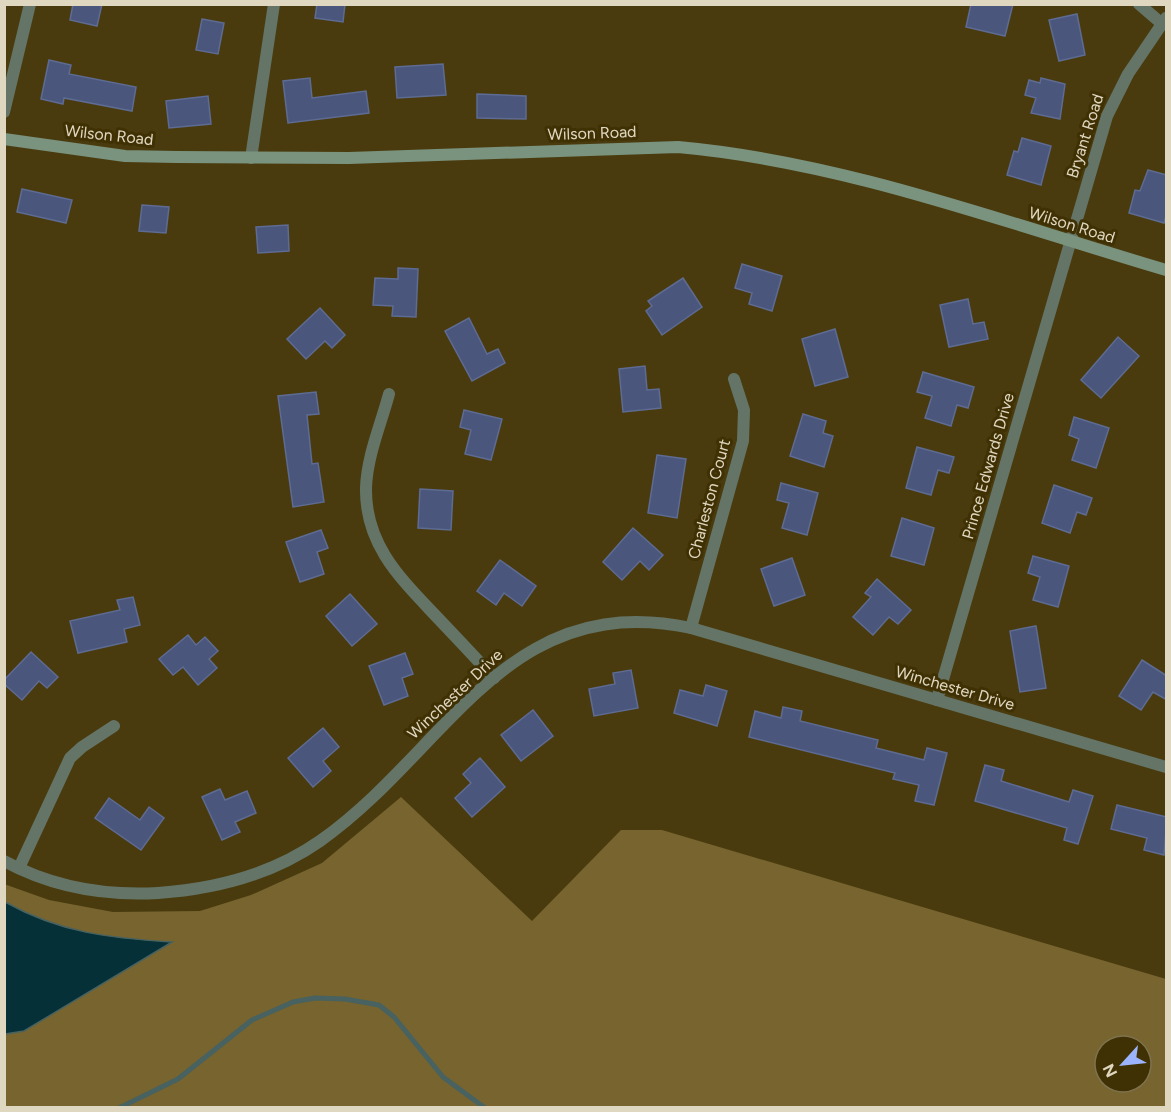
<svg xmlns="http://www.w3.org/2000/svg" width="1171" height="1112" font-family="Figtree,sans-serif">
<rect width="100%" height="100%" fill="#4a3b0f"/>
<path fill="#77642f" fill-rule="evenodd" d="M401 797 532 921 621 830H662L1166 979V1107H5L4 884 49 900 113 912 200 911 251 895 322 863ZM1105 1046H1141V1082H1105Z"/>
<path fill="#063037" stroke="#476260" stroke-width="1.5" d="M5 902C61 933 109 938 172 942L24 1031 5 1034Z"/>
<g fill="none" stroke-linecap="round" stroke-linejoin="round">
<path stroke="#476260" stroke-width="5" d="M119 1108 178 1079 252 1020 293 1002 315 998 345 999 379 1005 394 1017 443 1077 485 1108"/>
</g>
<g fill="#4a567c" stroke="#5e6b92" stroke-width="1.5">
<path d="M73 4H102L97 26 70 20Z"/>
<path d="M317 4H345L343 22 315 18Z"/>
<path d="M971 4H1013L1005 36 966 27Z"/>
<path d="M1077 14 1085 55 1059 61 1049 20Z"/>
<path d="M202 19 224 23 218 54 196 50Z"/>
<path d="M49 60 71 65 69 74 136 87 132 111 64 98 63 104 41 99Z"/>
<path d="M443 64 446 95 397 98 395 67Z"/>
<path d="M310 78 312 98 366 91 369 113 288 123 283 81Z"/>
<path d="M1041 78 1065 84 1060 119 1031 113 1036 98 1025 95 1029 80 1040 83Z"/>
<path d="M477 94 526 96V119L477 118Z"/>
<path d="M208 96 211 124 169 128 166 101Z"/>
<path d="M1022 138 1051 146 1041 185 1007 175 1014 151 1018 152Z"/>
<path d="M1148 170 1167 175V212L1164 223 1129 213 1135 190 1140 191Z"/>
<path d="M22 189 72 200 66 223 17 212Z"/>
<path d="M142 205 169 207 166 233 139 231Z"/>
<path d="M288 225 289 251 258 253 256 227Z"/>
<path d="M742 264 782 276 772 311 749 304 752 293 735 288Z"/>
<path d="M398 268 418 269 416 317 392 316 393 306 373 305 375 278 398 279Z"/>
<path d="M683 278 702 307 662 335 646 311 652 306 648 301Z"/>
<path d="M968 299 973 324 984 322 988 339 949 347 940 305Z"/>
<path d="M320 308 345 335 332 348 325 341 306 359 287 339Z"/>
<path d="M469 318 487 354 498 349 505 363 472 381 445 331Z"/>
<path d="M835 329 848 377 815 386 802 339Z"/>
<path d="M1118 337 1139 356 1101 398 1081 380Z"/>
<path d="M645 366 647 390 659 389 661 408 623 412 619 369Z"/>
<path d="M923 372 974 387 968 408 957 405 951 426 925 418 932 396 917 392Z"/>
<path d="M316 392 319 414 307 415 312 464 318 463 324 502 293 507 278 396Z"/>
<path d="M464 410 502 419 491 460 465 454 471 430 460 427Z"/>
<path d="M803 414 826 421 823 433 833 436 824 467 790 456Z"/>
<path d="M1074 417 1109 428 1096 468 1072 460 1079 439 1069 435Z"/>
<path d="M917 447 954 457 949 473 938 470 931 495 906 488Z"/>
<path d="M657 455 686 459 677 518 648 513Z"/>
<path d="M781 483 818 493 807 535 782 528 789 503 777 500Z"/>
<path d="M1054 485 1092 498 1086 515 1077 512 1070 533 1042 523Z"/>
<path d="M420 489 453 491 451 530 418 528Z"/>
<path d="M902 518 934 528 924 565 891 556Z"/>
<path d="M633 528 663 555 649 570 640 561 622 580 603 562Z"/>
<path d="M321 530 328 548 317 552 324 574 300 582 286 542Z"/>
<path d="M1033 556 1069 566 1058 607 1033 600 1040 577 1028 573Z"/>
<path d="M792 558 805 595 774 606 761 569Z"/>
<path d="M500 560 536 586 522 606 504 593 496 605 477 591Z"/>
<path d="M877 579 911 610 898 624 889 617 873 635 853 617 871 597 865 593Z"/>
<path d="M350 594 377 624 352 646 326 616Z"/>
<path d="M133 597 140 625 124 629 127 642 78 653 70 621 120 610 117 600Z"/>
<path d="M1036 626 1046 688 1020 692 1010 631Z"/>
<path d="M188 635 196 645 205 637 218 651 209 659 217 668 198 685 183 667 173 675 159 659Z"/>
<path d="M31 652 58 677 47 688 39 681 22 700 4 684V680Z"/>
<path d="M405 653 413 674 402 678 408 696 384 705 369 666Z"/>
<path d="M1142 660 1167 676V700L1153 692 1141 710 1119 696Z"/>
<path d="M631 670 638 708 594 716 589 689 615 684 613 673Z"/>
<path d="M706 685 727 691 717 726 674 713 680 690 703 696Z"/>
<path d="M783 707 802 711 800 721 878 740 876 748 924 760 927 748 947 753 934 805 915 801 919 785 893 779 895 773 749 737 755 711 781 718Z"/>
<path d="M533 710 553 736 521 761 501 735Z"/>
<path d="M323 728 339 747 323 761 331 771 313 787 288 758Z"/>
<path d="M480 758 505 787 472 817 455 798 471 783 463 774Z"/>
<path d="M985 765 1004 770 1001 781 1069 802 1073 790 1093 796 1078 844 1064 840 1067 828 975 801Z"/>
<path d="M220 789 225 800 247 791 256 813 235 822 240 832 222 840 202 797Z"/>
<path d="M109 798 140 820 149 807 164 818 141 850 95 818Z"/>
<path d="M1117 805 1167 817 1164 855 1144 850 1147 838 1111 829Z"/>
</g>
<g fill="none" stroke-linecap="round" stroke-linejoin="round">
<g stroke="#647567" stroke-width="12">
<path d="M1139 4 1161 23"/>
<path d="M4 112 30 4"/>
<path d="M251 158 274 4"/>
<path d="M389 394C381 424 367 456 366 488 365 543 398 576 434 614 454 635 474 656 494 678"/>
<path d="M691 628 743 441 744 410 734 379"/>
<path d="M937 700 1107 116 1128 74 1166 18"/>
<path d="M4 861C52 887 104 896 158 893 216 889 273 874 320 841 448 751 505 589 691 628L1166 767"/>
<path d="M19 868 70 758 82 747 114 726"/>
</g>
<path stroke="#7a937e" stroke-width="12" d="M4 139 125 156 176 157 349 158 678 147C845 162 1006 223 1166 270"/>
</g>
<g text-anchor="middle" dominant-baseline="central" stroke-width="6" stroke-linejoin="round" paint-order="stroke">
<g font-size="16" fill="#e0d7c1" stroke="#3f3103">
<text transform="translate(592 133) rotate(-2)">Wilson Road</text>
<text transform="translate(109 135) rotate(6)">Wilson Road</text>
<text transform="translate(1085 136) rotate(-72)">Bryant Road</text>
<text transform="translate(1072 225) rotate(17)">Wilson Road</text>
<text transform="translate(988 466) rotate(-74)">Prince Edwards Drive</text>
<text transform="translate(709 499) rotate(-75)">Charleston Court</text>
<text transform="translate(955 688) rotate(16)">Winchester Drive</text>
<text transform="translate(455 694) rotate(-43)">Winchester Drive</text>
</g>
</g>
<rect width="1171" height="1112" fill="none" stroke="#e0d7c1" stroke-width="12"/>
<g transform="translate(1123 1064) rotate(243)"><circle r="28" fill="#3f3103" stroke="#7f734f" stroke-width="1.5"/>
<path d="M0-4.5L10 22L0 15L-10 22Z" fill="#9cb4fd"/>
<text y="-9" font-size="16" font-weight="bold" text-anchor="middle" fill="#e0d7c1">N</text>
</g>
</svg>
